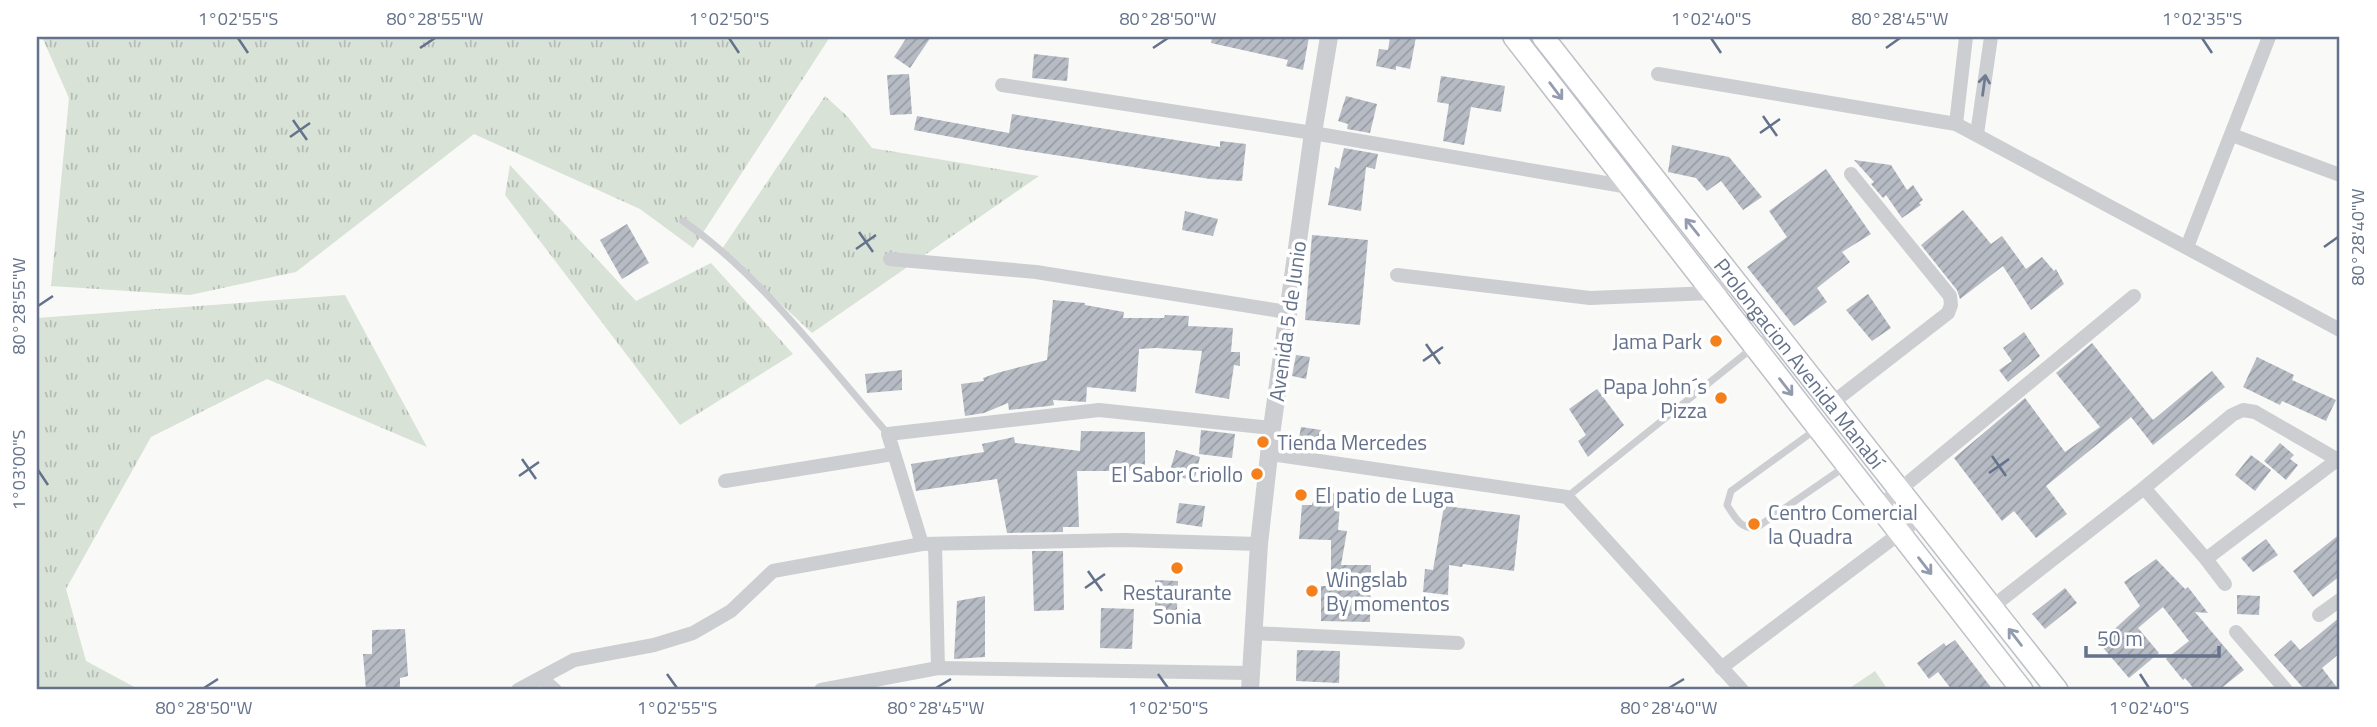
<svg xmlns="http://www.w3.org/2000/svg" width="2377" height="727" font-family="'Titillium Web',sans-serif">
<defs>
<pattern id="grass-tufts" width="24" height="20" patternUnits="userSpaceOnUse" patternTransform="scale(1.75)"><rect width="24" height="20" fill="#d9e2d7"/><path d="M3 7l-1-3M5 7V3M7 7l1-3M15 17l-1-3M17 17v-4M19 17l1-3" fill="none" stroke="#b4bcb4"/></pattern>
<pattern id="building-hatch" width="6" height="6" patternUnits="userSpaceOnUse" patternTransform="scale(1.75)"><rect width="6" height="6" fill="#b6bbc4"/><path d="M-1 1l2-2M0 6l6-6M5 7l2-2" fill="none" stroke="#989ca5"/></pattern>
</defs>
<rect width="100%" height="100%" fill="#f9f9f7"/>
<g fill="url(#grass-tufts)">
<path d="M42 37H830L693 248 640 209 474 134 296 272 190 295 51 286 69 98Z"/>
<path d="M825 96 848 117 872 148 1039 176 812 333 722 249Z"/>
<path d="M510 165 636 301 711 263 793 354 680 425 505 195Z"/>
<path d="M345 295 427 447 267 379 151 437 66 589 86 661 140 690H37V318Z"/>
</g>
<path fill="#d9e2d7" d="M1875 671 1888 690H1847Z"/>
<g fill="url(#building-hatch)">
<path d="M907 37H931L910 68 894 57Z"/>
<path d="M1212 37H1309L1303 70 1286 66 1288 60 1211 43Z"/>
<path d="M1390 37H1416L1410 69 1396 66V70L1376 66 1379 49 1388 50Z"/>
<path d="M1034 54 1069 58 1067 81 1032 78Z"/>
<path d="M909 74 912 114 890 115 887 75Z"/>
<path d="M1441 76 1505 86 1501 112 1471 107 1464 145 1443 141 1449 104 1437 102Z"/>
<path d="M1346 96 1377 104 1370 133 1347 129 1348 124 1338 121Z"/>
<path d="M1012 114 1220 147V141L1246 144 1242 181 1210 179 1010 148 914 130 917 116 1009 133Z"/>
<path d="M1672 145 1729 157 1762 197 1743 210 1721 181 1707 191 1696 178 1668 172Z"/>
<path d="M1344 148 1378 154 1375 169 1366 167 1361 211 1328 205 1335 167 1339 169Z"/>
<path d="M1854 160 1891 165 1907 190 1913 185 1923 200 1919 203 1921 205 1902 218 1886 195 1883 198 1871 184 1874 182Z"/>
<path d="M1826 169 1871 234 1842 252 1850 262 1817 288 1827 302 1794 326 1747 267 1787 237 1769 211Z"/>
<path d="M1963 210 1991 244 2002 236 2026 269 2042 257 2054 271 2056 269 2064 284 2031 310 2003 266 1960 299 1957 290 1921 245Z"/>
<path d="M1185 211 1218 219 1213 236 1182 230Z"/>
<path d="M627 224 649 263 622 279 600 240Z"/>
<path d="M1312 235 1368 240 1360 325 1305 320Z"/>
<path d="M1868 294 1891 328 1872 341 1846 310Z"/>
<path d="M1053 300 1085 303V305L1124 312 1123 318H1164L1165 315 1189 316 1188 326 1233 328 1231 352H1240V366L1234 365 1229 399 1195 393 1202 351 1156 348 1139 349 1136 392 1087 387 1086 402 1053 400 1054 405 1049 406 1009 410 1008 403 984 413 965 416 961 384 984 381 983 378 997 373 1047 360Z"/>
<path d="M2024 332 2040 356 2008 382 1999 370 2012 361 2003 348Z"/>
<path d="M2092 343 2153 420 2212 371 2225 387 2153 445 2131 417 2046 486 2067 514 2036 538 2014 511 2002 521 1954 458 2025 398 2065 452 2100 427 2056 373Z"/>
<path d="M1296 355 1310 357 1306 379 1292 376Z"/>
<path d="M2257 357 2294 375 2292 380 2336 400 2326 421 2282 401 2280 405 2243 387Z"/>
<path d="M902 370V390L867 393 865 374Z"/>
<path d="M1597 389 1624 425 1588 457 1578 441 1586 435 1569 409Z"/>
<path d="M1301 427 1321 430 1318 447 1298 444Z"/>
<path d="M1201 430 1235 434 1232 458 1199 454Z"/>
<path d="M1081 431 1145 432V471H1077L1079 527H1063V532L1007 533 997 479 916 491 911 464 984 452 982 444 1014 437 1015 443 1080 451Z"/>
<path d="M2280 443 2294 455 2290 459 2298 465 2286 480 2264 461Z"/>
<path d="M1176 450 1200 457 1194 481 1169 474Z"/>
<path d="M2251 455 2271 470 2255 491 2235 475Z"/>
<path d="M1316 492 1341 494 1338 530 1347 531 1341 565H1371L1370 622 1321 621V586H1331V540L1299 539 1302 505H1312Z"/>
<path d="M1179 503 1205 506 1202 527 1176 523Z"/>
<path d="M1444 506 1520 515 1514 571 1463 564 1462 567 1449 565 1448 595 1423 592 1425 569 1433 570Z"/>
<path d="M2340 534V576L2313 597 2293 571Z"/>
<path d="M2266 539 2278 555 2253 572 2241 558Z"/>
<path d="M1032 551H1063L1064 610 1034 611Z"/>
<path d="M2156 559 2185 589 2188 587 2208 613 2195 612 2244 670 2219 690H2195L2185 678 2183 680 2166 659 2189 641 2163 607 2138 628 2159 653 2129 678 2099 643 2140 606 2124 582Z"/>
<path d="M1155 580 1178 581 1177 610H1155Z"/>
<path d="M2065 588 2077 603 2045 629 2032 614Z"/>
<path d="M2237 595 2260 596 2259 615 2237 614Z"/>
<path d="M985 596V657L954 659 957 601Z"/>
<path d="M1101 608 1134 609 1132 649 1100 648Z"/>
<path d="M2340 617V653L2322 668 2339 690H2305L2274 655 2291 640 2300 650Z"/>
<path d="M405 629 408 676 400 678V690H366L363 654H372V630Z"/>
<path d="M1955 640 1993 690H1952L1938 672 1929 679 1917 663 1944 643 1946 646Z"/>
<path d="M1297 650 1340 651 1339 683 1296 681Z"/>
</g>
<g fill="none" stroke-linecap="round" stroke-linejoin="round">
<defs>
<g id="secondary">
<path d="M1514 37 2022 690"/>
<path id="s1" d="M1543 37 2057 690"/>
</g>
</defs>
<use href="#secondary" stroke="#bdc0c7" stroke-width="24"/>
<g stroke="#ccced2" stroke-width="7">
<path d="M683 221C761 275 825 362 888 434"/>
<path d="M1815 430 1731 491 1727 505C1735 517 1740 529 1756 528L1846 466"/>
<path d="M1567 497 1771 333"/>
</g>
<g stroke="#ccced2" stroke-width="14">
<path d="M1658 74 1956 124 2340 330"/>
<path d="M1002 85 1313 133 1629 187"/>
<path d="M1956 124 1966 37"/>
<path d="M1977 134 1991 37"/>
<path d="M2232 135 2340 175"/>
<path d="M2187 247 2269 37"/>
<path d="M890 259 1036 272 1287 312"/>
<path d="M1397 275 1590 298 1711 293 1734 280"/>
<path d="M1832 403 1948 313 1951 305 1950 296 1851 174"/>
<path d="M1271 454 1567 497 1742 690"/>
<path d="M725 481 893 454"/>
<path d="M2144 488 2206 559 2337 460"/>
<path d="M1880 506 2134 296"/>
<path d="M922 544 888 434 1099 410 1272 428"/>
<path d="M935 544 938 668"/>
<path d="M2206 559 2225 584"/>
<path d="M1992 607 2144 488 2232 415 2243 410 2255 412 2340 461"/>
<path d="M2319 615 2340 600"/>
<path d="M2236 632 2286 690"/>
<path d="M1253 633 1458 643"/>
<path d="M1721 668 1920 518"/>
<path d="M541 678 555 690"/>
<path d="M518 690 574 660 654 645 693 633 731 611 773 571 922 544 1123 540 1259 544"/>
<path d="M821 690 938 668 1250 673"/>
</g>
<path stroke="#ccced2" stroke-width="18" d="M1250 690 1259 544 1272 428 1313 133 1329 37"/>
<use href="#secondary" stroke="#fff" stroke-width="21"/>
</g>
<defs><path id="oneway-shaft" d="M-6 0H5M1.5-3L5.5 0L1.5 3" fill="none" stroke-width="1.6" stroke-linecap="round" stroke-linejoin="round" transform="scale(1.75)"/></defs>
<use stroke="#6f7b92" href="#oneway-shaft" transform="translate(1984 85) rotate(-82)"/>
<g stroke="#939cae">
<use href="#oneway-shaft" transform="translate(1556 91) rotate(53)"/>
<use href="#oneway-shaft" transform="translate(1692 227) rotate(-129)"/>
<use href="#oneway-shaft" transform="translate(1786 387) rotate(52)"/>
<use href="#oneway-shaft" transform="translate(1925 566) rotate(52)"/>
<use href="#oneway-shaft" transform="translate(2015 637) rotate(-128)"/>
</g>
<path fill="none" stroke="#65728b" stroke-width="2.5" d="M238 38 248 53M729 38 739 53M1711 38 1721 53M2202 38 2212 53M420 48 435 38M1153 48 1168 38M1886 48 1900 38M1763 116 1777 136M293 120 307 140M1760 133 1780 119M290 137 310 123M859 232 873 252M2324 247 2338 237M856 249 876 235M38 306 53 296M1426 344 1440 364M1423 361 1443 347M1992 456 2006 476M522 459 536 479M38 470 48 485M1989 473 2009 459M519 476 539 462M1088 571 1102 591M1085 588 1105 574M667 674 677 688M1158 674 1168 688M2140 674 2149 688M204 688 218 679M936 688 951 679M1669 688 1684 679"/>
<g fill="#f47f1b" stroke="#fff" stroke-width="2.5">
<circle cx="1716" cy="341" r="7"/>
<circle cx="1721" cy="398" r="7"/>
<circle cx="1263" cy="442" r="7"/>
<circle cx="1257" cy="474" r="7"/>
<circle cx="1301" cy="495" r="7"/>
<circle cx="1754" cy="524" r="7"/>
<circle cx="1177" cy="568" r="7"/>
<circle cx="1312" cy="591" r="7"/>
</g>
<g text-anchor="middle" dominant-baseline="central" stroke-width="7" stroke-linejoin="round" paint-order="stroke">
<g font-size="21" fill="#65728b" stroke="#fff">
<text transform="translate(1287 321) rotate(-82)">Avenida 5 de Junio</text>
<text stroke="none"><textPath href="#s1" startOffset="415">Prolongacion Avenida Manabí</textPath></text>
</g>
<g font-size="21" fill="#65728b" stroke="#fff" text-anchor="start">
<text x="1702" y="341" text-anchor="end">Jama Park</text>
<text x="1707" y="386" text-anchor="end">Papa John´s<tspan x="1707" dy="24">Pizza</tspan></text>
<text x="1277" y="442">Tienda Mercedes</text>
<text x="1243" y="474" text-anchor="end">El Sabor Criollo</text>
<text x="1315" y="495">El patio de Luga</text>
<text x="1768" y="512">Centro Comercial<tspan x="1768" dy="24">la Quadra</tspan></text>
<text x="1326" y="579">Wingslab<tspan x="1326" dy="24">By momentos</tspan></text>
<text x="1177" y="592" text-anchor="middle">Restaurante<tspan x="1177" dy="24">Sonia</tspan></text>
</g>
</g>
<rect width="2377" height="727" fill="none" stroke="#ffffff" stroke-width="77"/>
<path d="M2086 646v10h133v-10" fill="none" stroke="#65728b" stroke-width="3.5"/>
<text x="2097" y="646" font-size="21" fill="#65728b" stroke="#ffffff" stroke-width="5" paint-order="stroke">50 m</text>
<rect x="38" y="38" width="2300" height="650" fill="none" stroke="#65728b" stroke-width="2.5"/>
<g font-size="18" text-anchor="middle" fill="#65728b">
<text x="238" y="25">1°02'55"S</text>
<text x="435" y="25">80°28'55"W</text>
<text x="729" y="25">1°02'50"S</text>
<text x="1168" y="25">80°28'50"W</text>
<text x="1711" y="25">1°02'40"S</text>
<text x="1900" y="25">80°28'45"W</text>
<text x="2202" y="25">1°02'35"S</text>
<text transform="translate(2358 237) rotate(-90)" y="6">80°28'40"W</text>
<text transform="translate(19 306) rotate(-90)" y="6">80°28'55"W</text>
<text transform="translate(19 470) rotate(-90)" y="6">1°03'00"S</text>
<text x="204" y="714">80°28'50"W</text>
<text x="677" y="714">1°02'55"S</text>
<text x="936" y="714">80°28'45"W</text>
<text x="1168" y="714">1°02'50"S</text>
<text x="1669" y="714">80°28'40"W</text>
<text x="2149" y="714">1°02'40"S</text>
</g>
</svg>
